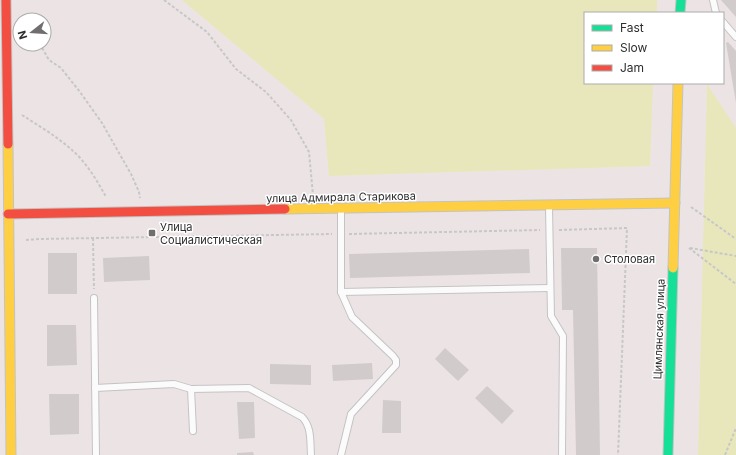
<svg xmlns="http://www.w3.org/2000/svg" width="736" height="455" font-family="Inter,sans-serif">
<rect width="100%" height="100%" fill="#ece4e4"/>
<g fill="#e8e7bb">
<path d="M182 0H657V13H585V83H653L650 166 329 176 324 119Z"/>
<path d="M707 84 736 128V455H698Z"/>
</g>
<g fill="#d1cbcb">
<path d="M721 0H736V17Z"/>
<path d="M728 42 736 51V103L726 43Z"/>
<path d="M561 248H597L600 455H576L573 310H562Z"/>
<path d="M529 249 530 273 350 278 349 254Z"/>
<rect x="48" y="253" width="29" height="41"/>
<path d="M149 256 150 280 104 282 103 258Z"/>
<path d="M47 325H76L77 365 47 366Z"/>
<path d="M445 348 469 370 458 381 435 359Z"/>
<path d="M372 363 373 379 333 381 332 365Z"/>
<path d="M270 364 311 365V385L270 384Z"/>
<path d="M487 386 514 411 502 424 475 398Z"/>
<path d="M49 394H79V434L50 435Z"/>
<path d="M383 400 401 401V433H382Z"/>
<path d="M237 402H254L255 438 239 439Z"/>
<path d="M253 452 254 455H237V453Z"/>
</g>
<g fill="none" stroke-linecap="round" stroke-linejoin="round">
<defs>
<g id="lane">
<path d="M713 0 716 13"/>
<path d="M723 22 736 37"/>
<path d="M549 207 551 316 563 336 562 455"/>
<path d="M341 210V292L550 288"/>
<path d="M341 292 352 317 393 356 396 360V365L351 414 341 455"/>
<path d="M94 298 96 455"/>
<path d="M95 388 174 384 191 389"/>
<path d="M193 431 191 389 249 388 302 417C312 427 310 442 311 455"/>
</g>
<g id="fast">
<path d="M680 13 681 0"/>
<path d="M668 455 673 268"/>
</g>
<g id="slow">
<path d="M8 144 11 455"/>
<path d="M285 209 675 203"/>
<path d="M673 268 678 83"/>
</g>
<g id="jam">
<path d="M6 0 8 144"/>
<path d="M8 214 285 209"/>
</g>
</defs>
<use href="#lane" stroke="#c4c3c3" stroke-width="8"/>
<use href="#fast" stroke="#c4c3c3" stroke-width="11"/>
<use href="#slow" stroke="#c4c3c3" stroke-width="11"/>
<use href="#jam" stroke="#c4c3c3" stroke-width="11"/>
<g stroke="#c8c7c7" stroke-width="2" stroke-dasharray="3 2" stroke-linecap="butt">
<path d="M164 0 207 32 236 69 266 92 291 120 309 152 313 195"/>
<path d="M39 44 41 46 49 60 61 68 80 92 102 123 131 174 139 192 140 198"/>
<path d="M22 115C39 126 58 137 73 151 86 162 98 182 106 197"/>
<path d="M691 207 736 239"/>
<path d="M559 230 627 228 618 455"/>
<path d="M349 234 540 230"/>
<path d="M93 238 94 289"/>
<path d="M26 240 39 239 332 234"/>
<path d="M689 248 736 284"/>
<path d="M690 248 736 256"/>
<path d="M725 455 736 428"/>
</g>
<use href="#lane" stroke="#fcfbfb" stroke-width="6"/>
<use href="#fast" stroke="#16e098" stroke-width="9"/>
<use href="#slow" stroke="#ffcf43" stroke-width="9"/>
<use href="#jam" stroke="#f24e42" stroke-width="9"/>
</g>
<g fill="#706e6e" stroke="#fff" stroke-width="1.5">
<rect x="148" y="229" width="8" height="8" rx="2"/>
<circle cx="596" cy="259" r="4"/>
</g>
<g text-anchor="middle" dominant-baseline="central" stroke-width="3" stroke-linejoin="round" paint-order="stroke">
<g font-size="11" fill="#2e2e2e" stroke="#fff">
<text transform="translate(341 197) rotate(-1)">улица Адмирала Старикова</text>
<text transform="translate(659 329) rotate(-88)">Цимлянская улица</text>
</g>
<g font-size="11" fill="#2e2e2e" stroke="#fff" text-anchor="start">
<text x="160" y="227">Улица<tspan x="160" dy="13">Социалистическая</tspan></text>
<text x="604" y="259">Столовая</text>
</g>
</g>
<rect x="584" y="12" width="140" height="72" fill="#ffffff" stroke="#ababab"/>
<rect x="592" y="25" width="20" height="6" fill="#16e098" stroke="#ababab"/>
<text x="620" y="32" font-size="12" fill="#2e2e2e">Fast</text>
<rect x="592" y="45" width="20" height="6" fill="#ffcf43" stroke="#ababab"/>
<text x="620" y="52" font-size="12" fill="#2e2e2e">Slow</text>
<rect x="592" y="65" width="20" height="6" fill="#f24e42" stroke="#ababab"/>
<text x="620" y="72" font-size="12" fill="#2e2e2e">Jam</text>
<g transform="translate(32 32) rotate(253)"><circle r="19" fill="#ffffff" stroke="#ababab"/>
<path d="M0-3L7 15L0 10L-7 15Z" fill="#706e6e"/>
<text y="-6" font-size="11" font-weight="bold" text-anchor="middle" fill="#2e2e2e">N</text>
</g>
</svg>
